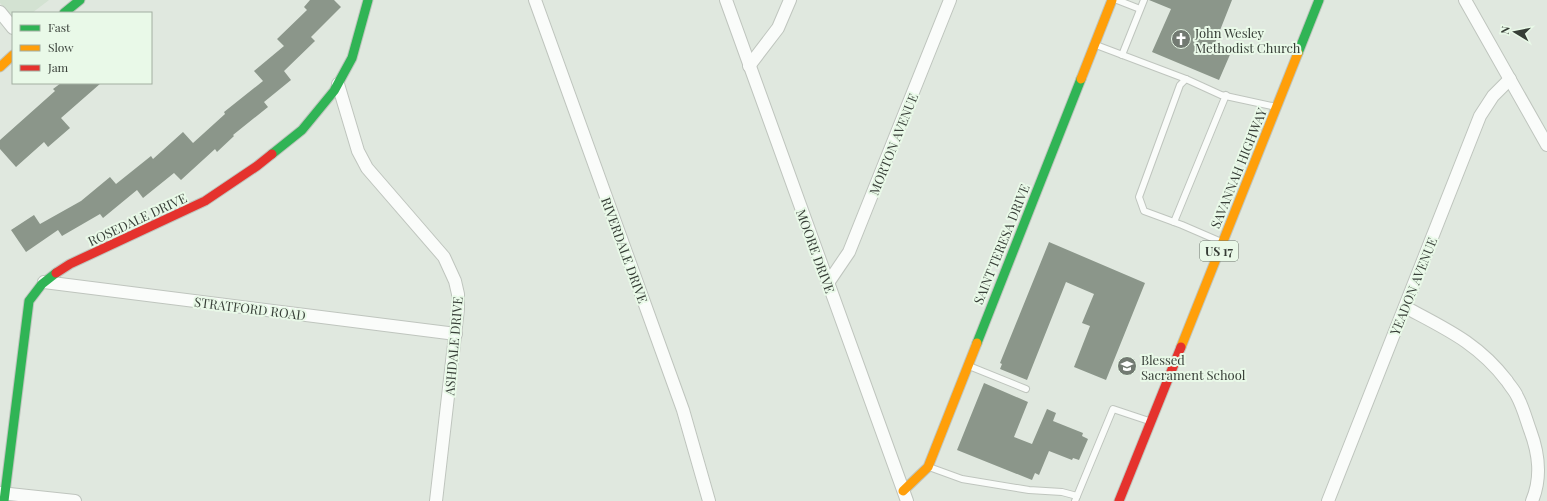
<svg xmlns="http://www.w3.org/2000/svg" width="1547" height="501" font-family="'Playfair Display',serif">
<rect width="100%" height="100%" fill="#e0e8df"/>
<path fill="#d3e2d2" d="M0 0H49L32 13H13V19L0 3Z"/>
<g fill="#8b968a">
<path d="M310 0H334L341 7 311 37 315 41 284 71 291 80 264 102 268 107 233 135 234 136 217 152 215 149 181 180 174 173 143 198 137 190 103 218 100 214 62 236 58 230 26 252 11 230 34 215 40 224 81 201 110 177 116 184 151 156 153 159 183 132 193 143 225 114 224 112 263 81 254 71 284 46 277 39 307 10 304 7Z"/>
<path d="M1149 0H1232L1215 43 1232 50 1219 80 1152 52 1171 9Z"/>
<path d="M61 83H101L61 118 70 128 48 147 44 142 16 167 0 149V140L55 91 53 89Z"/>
<path d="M1049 242 1145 283 1106 380 1074 367 1090 326 1082 323 1094 294 1066 282 1027 380 1000 369 1002 364 1000 363Z"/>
<path d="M984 383 1028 402 1014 437 1032 444 1047 409 1056 413 1053 421 1083 433 1082 436 1088 439 1079 460 1073 458 1072 460 1049 451 1039 475 1035 473 1032 480 957 450Z"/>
</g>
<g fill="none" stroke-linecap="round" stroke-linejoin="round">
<defs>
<g id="lane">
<path d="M1117 0 1140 9"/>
<path d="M1096 45 1186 79"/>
<path d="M1122 55 1144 0"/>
<path d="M1174 222 1226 95"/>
<path d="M1219 241 1182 225 1144 211 1139 197 1180 85 1186 79 1221 95 1272 106"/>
<path d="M969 366 1026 389"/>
<path d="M929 467 962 479 1029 490 1062 492 1077 496 1075 501"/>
<path d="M1077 496 1113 409 1146 420"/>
</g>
<g id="street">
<path d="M535 0 683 410 709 501"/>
<path d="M726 0 907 501"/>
<path d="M1465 0 1547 145"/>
<path d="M0 12 13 28"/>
<path d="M749 66 778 28 790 0"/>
<path d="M338 84 358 151 367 168 444 257 455 281 458 294V309L436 501"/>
<path d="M44 282 456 334"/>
<path d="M828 283 849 252 950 0"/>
<path d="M1405 307C1446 329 1478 343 1507 381 1510 386 1515 391 1517 396 1523 407 1526 419 1530 430 1539 454 1542 477 1532 501"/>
<path d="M0 493 75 501"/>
<path d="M1328 501 1480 116 1493 96 1510 79"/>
</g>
<g id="fast">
<path d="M64 13 80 0"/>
<path d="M1298 53 1319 0"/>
<path d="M272 154 302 130 334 91 352 58 368 0"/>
<path d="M977 343 1081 79"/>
<path d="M4 501 29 301 42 284 56 273"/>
</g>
<g id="slow">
<path d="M0 67 13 55"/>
<path d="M1081 79 1112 0"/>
<path d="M1181 347 1298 53"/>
<path d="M903 491 928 467 977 343"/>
</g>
<g id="jam">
<path d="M56 273 70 264 205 201 257 166 272 154"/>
<path d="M1119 501 1181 347"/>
</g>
</defs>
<use href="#lane" stroke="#bfc5be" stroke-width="8"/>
<use href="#street" stroke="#bfc5be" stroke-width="14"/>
<use href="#fast" stroke="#bfc5be" stroke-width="11"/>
<use href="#slow" stroke="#bfc5be" stroke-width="11"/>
<use href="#jam" stroke="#bfc5be" stroke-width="11"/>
<use href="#lane" stroke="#fafcfa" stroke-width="6"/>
<use href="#street" stroke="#fafcfa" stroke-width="12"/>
<use href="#fast" stroke="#30b455" stroke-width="9"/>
<use href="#slow" stroke="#ff9f0a" stroke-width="9"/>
<use href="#jam" stroke="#e5322d" stroke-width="9"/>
</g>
<defs>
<symbol id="church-disc" viewBox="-11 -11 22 22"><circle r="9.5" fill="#727a72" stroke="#e9f9e8"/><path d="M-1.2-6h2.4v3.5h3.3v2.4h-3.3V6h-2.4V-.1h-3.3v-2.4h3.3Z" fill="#fff"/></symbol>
<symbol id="school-disc" viewBox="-11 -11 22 22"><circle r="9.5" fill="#727a72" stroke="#e9f9e8"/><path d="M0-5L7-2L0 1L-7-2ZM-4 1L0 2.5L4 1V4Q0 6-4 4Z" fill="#fff"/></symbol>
</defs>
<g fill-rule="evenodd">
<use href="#church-disc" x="1170" y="28" width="22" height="22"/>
<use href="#school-disc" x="1116" y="355" width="22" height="22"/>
</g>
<g text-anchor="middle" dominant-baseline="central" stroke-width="4" stroke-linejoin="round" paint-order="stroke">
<rect fill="#e9f9e8" stroke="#6c766c" stroke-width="1" x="1200" y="241" width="38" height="20" rx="3"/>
<g font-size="12" font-weight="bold" fill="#373e37">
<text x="1219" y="251">US 17</text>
</g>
<g font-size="13" fill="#373e37" stroke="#e9f9e8" text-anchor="start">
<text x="1195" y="32">John Wesley<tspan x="1195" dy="15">Methodist Church</tspan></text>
<text x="1141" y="359">Blessed<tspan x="1141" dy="15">Sacrament School</tspan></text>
</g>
<g font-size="13" fill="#373e37" stroke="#e9f9e8">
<text transform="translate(893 144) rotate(-68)">MORTON AVENUE</text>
<text transform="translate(1238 168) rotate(-68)">SAVANNAH HIGHWAY</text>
<text transform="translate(137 219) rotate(-25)">ROSEDALE DRIVE</text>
<text transform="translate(1001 244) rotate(-68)">SAINT TERESA DRIVE</text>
<text transform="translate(625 250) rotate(70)">RIVERDALE DRIVE</text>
<text transform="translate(816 251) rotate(70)">MOORE DRIVE</text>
<text transform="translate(1413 286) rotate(-68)">YEADON AVENUE</text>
<text transform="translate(250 308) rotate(7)">STRATFORD ROAD</text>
<text transform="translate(453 346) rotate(-85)">ASHDALE DRIVE</text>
</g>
</g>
<rect x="12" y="12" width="140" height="72" fill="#e9f9e8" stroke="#a2aea1"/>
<rect x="20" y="25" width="20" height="6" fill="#30b455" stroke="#a2aea1"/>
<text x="48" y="32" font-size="12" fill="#373e37">Fast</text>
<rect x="20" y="45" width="20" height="6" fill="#ff9f0a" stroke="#a2aea1"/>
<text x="48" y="52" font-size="12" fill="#373e37">Slow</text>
<rect x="20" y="65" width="20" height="6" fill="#e5322d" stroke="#a2aea1"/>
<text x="48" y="72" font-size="12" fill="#373e37">Jam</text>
<g transform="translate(1515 32) rotate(280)" stroke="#e9f9e8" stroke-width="3" paint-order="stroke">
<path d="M0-3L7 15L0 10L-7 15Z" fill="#373e37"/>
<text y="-6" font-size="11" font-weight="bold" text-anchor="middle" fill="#373e37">N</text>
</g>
</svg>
